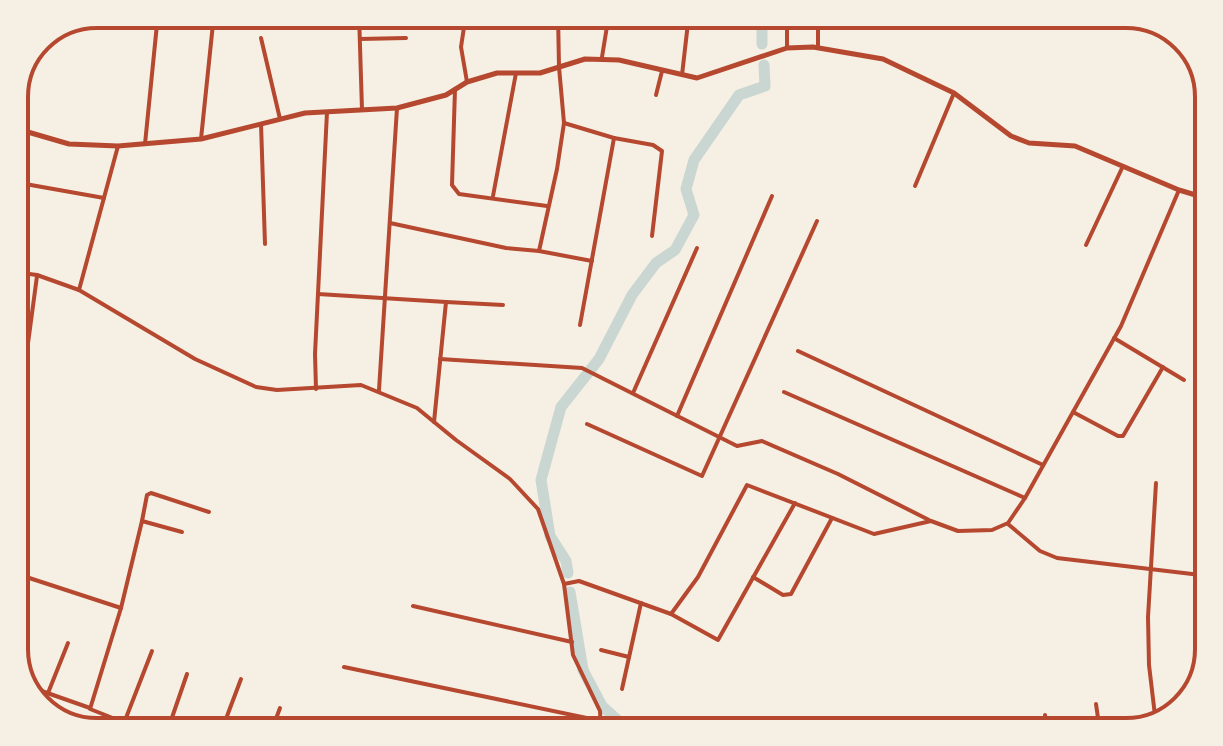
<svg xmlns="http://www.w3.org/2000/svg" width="1223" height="746" font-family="'Golos Text',sans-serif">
<rect width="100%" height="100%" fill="#f6efe4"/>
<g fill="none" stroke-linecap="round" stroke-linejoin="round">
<g stroke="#c9d6d2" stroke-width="11">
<path d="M762 14V44"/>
<path d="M568 573 566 561 550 536 541 480 561 407 599 359 632 295 656 263 675 250 694 215 686 189 694 160 739 95 765 86 764 65"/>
<path d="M570 592 583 670 602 706 631 732"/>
</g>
<g stroke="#b5482f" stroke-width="4">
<path d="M359 14 362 110"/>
<path d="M466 14 461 47 467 82"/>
<path d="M818 14V48"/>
<path d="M261 38 280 119"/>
<path d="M360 39 406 38"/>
<path d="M787 48V14"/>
<path d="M602 57 609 14"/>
<path d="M682 75 689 14"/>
<path d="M455 89 452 185 459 194 547 206"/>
<path d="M656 95 662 71"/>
<path d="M564 123 614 138 580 325"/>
<path d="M261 124 265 244"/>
<path d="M614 138 653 145 662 151 652 236"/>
<path d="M201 139 214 14"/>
<path d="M145 144 158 14"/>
<path d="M14 182 104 198"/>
<path d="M915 186 954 93"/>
<path d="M493 196 516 73"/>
<path d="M390 223 506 248 539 251 592 261"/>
<path d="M1086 245 1123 166"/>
<path d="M539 251 557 169 564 123 559 67 558 14"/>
<path d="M14 272 37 275 79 290 195 359 256 387 277 390 361 385 417 408 456 440 510 479 538 509 564 584 579 581 671 614 698 577 747 485 874 534 931 521 958 531 992 530 1008 523 1025 498 1121 326 1179 190"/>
<path d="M79 290 118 146"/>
<path d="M318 294 446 302 434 422"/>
<path d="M446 302 503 305"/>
<path d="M1114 338 1184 380"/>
<path d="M798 351 1043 465"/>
<path d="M440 359 582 368 737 446 762 441 838 474 929 520"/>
<path d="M22 388 37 276"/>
<path d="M316 389 315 354 327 112"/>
<path d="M379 390 397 108"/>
<path d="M784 392 1025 498"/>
<path d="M633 393 697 248"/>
<path d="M1073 412 1118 436H1123L1163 367"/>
<path d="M677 416 772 196"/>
<path d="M587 424 702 476 817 221"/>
<path d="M1156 483 1148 617 1149 665 1156 724"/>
<path d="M14 502 23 505"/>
<path d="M142 521 147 495 151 493 209 512"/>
<path d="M1008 524 1040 551 1057 558 1209 576"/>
<path d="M14 573 121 608 90 709 148 732"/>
<path d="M753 577 783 595 791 594 832 518"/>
<path d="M564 584 573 655 600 711 601 732"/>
<path d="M413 606 572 642"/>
<path d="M121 608 142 521 182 532"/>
<path d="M671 614 718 640 795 503"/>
<path d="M601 650 629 657"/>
<path d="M344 667 601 721"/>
<path d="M36 689 90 708"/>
<path d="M622 689 641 603"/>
<path d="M48 693 68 643"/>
<path d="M1096 704 1100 732"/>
<path d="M1045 715 1047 732"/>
<path d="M124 723 152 651"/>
<path d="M167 732 187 674"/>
<path d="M221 732 241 679"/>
<path d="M271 732 280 708"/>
</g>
<path stroke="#b5482f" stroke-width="5" d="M14 128 69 144 118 146 201 139 305 113 397 108 446 95 467 82 497 73H540L585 59 619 60 697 78 787 48 813 47 883 59 954 93 1011 136 1029 143 1075 146 1179 190 1209 199"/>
</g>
<path d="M0 0H1223V746H0ZM97 28H1126A69 69 0 0 1 1195 97V649A69 69 0 0 1 1126 718H97A69 69 0 0 1 28 649V97A69 69 0 0 1 97 28Z" fill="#f6efe4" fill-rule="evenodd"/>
<path fill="none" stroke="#b5482f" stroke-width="4" d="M97 28H1126A69 69 0 0 1 1195 97V649A69 69 0 0 1 1126 718H97A69 69 0 0 1 28 649V97A69 69 0 0 1 97 28Z"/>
</svg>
